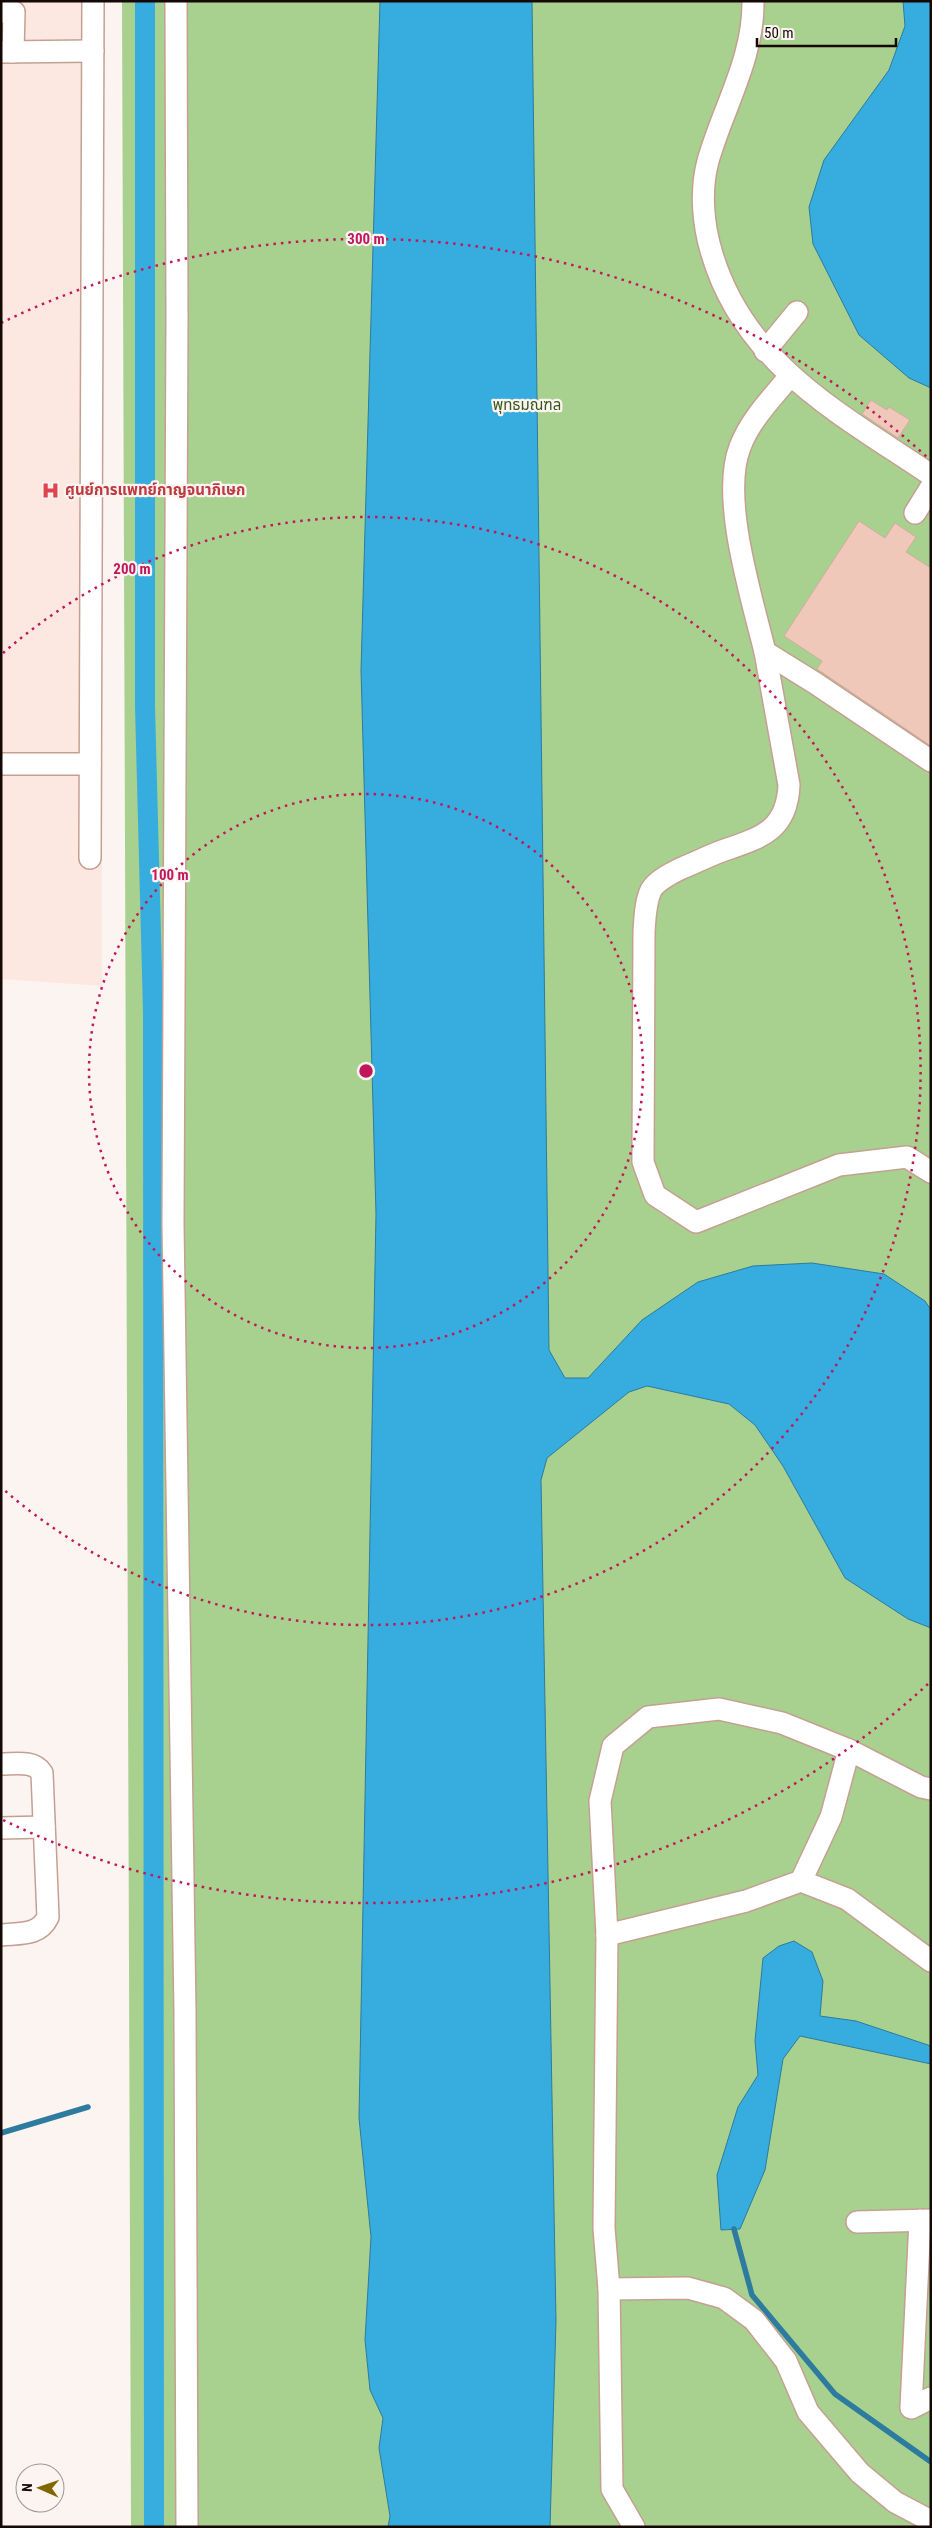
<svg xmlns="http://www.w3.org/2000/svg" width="932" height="2528" font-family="'Roboto Condensed','Noto Sans Thai',sans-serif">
<rect width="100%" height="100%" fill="#fcf4f1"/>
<path fill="#fce8e1" d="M1 1H101L102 986 1 979Z"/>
<path fill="#a8d08e" d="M122 1H931V2527H131Z"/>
<g fill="#37acdf" stroke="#2d7b9e">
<path d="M380 1H532L549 1350 565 1378H588L642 1320 698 1282 753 1266 812 1263 884 1274 925 1301 931 1310V1628L908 1619 845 1578 783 1466 755 1425 729 1404 647 1386 629 1392 547 1458 541 1480 556 2321 550 2527H388L390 2516 379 2448 383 2418 370 2390 365 2340 371 2237 359 2118 376 1214 361 670Z"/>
<path d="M903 1H931V388L909 378 859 335 813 244 809 207 824 160 889 70 905 26Z"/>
<path d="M794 1941 812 1952 823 1981 820 2016 856 2021 931 2046V2064L800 2036 783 2059 765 2170 740 2229 721 2230 717 2175 738 2107 758 2075 755 2041 763 1958 779 1946Z"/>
</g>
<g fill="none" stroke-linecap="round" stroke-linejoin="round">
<g stroke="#2d7b9e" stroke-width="5.5">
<path d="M1 2133 88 2107"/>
<path d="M734 2229 752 2295 835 2394 931 2462"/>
</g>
<path stroke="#37acdf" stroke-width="20" d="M145 1V706L153 1012 154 2527"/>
</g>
<g fill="#efc8b9" stroke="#d2ac9e">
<path d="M871 400 887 410 889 407 910 420 898 438 862 414Z"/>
<path d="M859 521 885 538 895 523 916 537 906 552 931 568V746L817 669 822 661 784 636Z"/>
</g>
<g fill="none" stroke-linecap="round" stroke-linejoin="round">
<defs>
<g id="minor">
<path d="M176 1 177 317 173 1224 185 2012 187 2527"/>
<path d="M753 1C754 58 723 108 708 161 700 191 703 225 712 254 745 365 841 414 931 475"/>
<path d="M1 12H14L13 52"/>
<path d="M1 52 93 51"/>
<path d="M765 351 797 312"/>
<path d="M790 376C772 398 750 420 740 447 720 498 752 598 765 652L815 683 931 761"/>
<path d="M915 513 931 487"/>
<path d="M765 652 789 785C787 832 759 838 722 851 708 856 695 863 682 868 672 873 657 880 651 890 645 903 645 918 644 932L643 1162 655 1195 696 1222 839 1165 907 1157 931 1172"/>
<path d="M1 764H90"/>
<path d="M90 858 93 1"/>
<path d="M1 1764C15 1764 34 1760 42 1773L48 1917C39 1936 20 1933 1 1935"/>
<path d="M1 1828 44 1827"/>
<path d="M801 1881 831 1817 849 1750"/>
<path d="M607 1935 746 1901 801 1881 847 1899 931 1961"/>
<path d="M920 2220 911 2408 931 2398"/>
<path d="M857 2222 931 2220"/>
<path d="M609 2289 688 2288 724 2298 754 2320 786 2361 808 2412 860 2473 895 2502 931 2521"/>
<path d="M634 2527 612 2489 609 2289 604 2228 607 1935 600 1801 613 1746 648 1717 719 1709 782 1723 849 1750 921 1787 931 1789"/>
</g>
</defs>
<use href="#minor" stroke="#c5a092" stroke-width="24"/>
<use href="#minor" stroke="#fff" stroke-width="21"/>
</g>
<g fill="none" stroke="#c2185b" stroke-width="2.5" stroke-dasharray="2.5 5">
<circle cx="366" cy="1071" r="277"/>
<path d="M3 653A554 554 0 1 1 3 1489"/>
<path d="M928 1684A832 832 0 0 1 1 1819M1 323A832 832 0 0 1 928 458"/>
</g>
<defs>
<symbol id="hospital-bare" viewBox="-9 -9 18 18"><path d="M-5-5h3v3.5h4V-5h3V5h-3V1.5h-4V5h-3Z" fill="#e0444e" stroke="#fcf4f1" stroke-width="2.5" paint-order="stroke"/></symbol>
</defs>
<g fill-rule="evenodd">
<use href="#hospital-bare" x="38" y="478" width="25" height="25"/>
</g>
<g text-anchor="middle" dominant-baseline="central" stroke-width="4.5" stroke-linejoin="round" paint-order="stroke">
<g font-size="15" fill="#35551b" stroke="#fcf4f1">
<text x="527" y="405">พุทธมณฑล</text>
</g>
<g font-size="15" font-weight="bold" fill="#be3a42" stroke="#fcf4f1" text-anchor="start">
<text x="65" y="490">ศูนย์การแพทย์กาญจนาภิเษก</text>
</g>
</g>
<circle cx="366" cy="1071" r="8" fill="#c2185b" stroke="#fcf4f1" stroke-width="2.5"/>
<g font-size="15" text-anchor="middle" font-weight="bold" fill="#c2185b" stroke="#fcf4f1" stroke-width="4.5" stroke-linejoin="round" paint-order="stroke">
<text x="366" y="244">300 m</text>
<text x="132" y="574">200 m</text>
<text x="170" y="880">100 m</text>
</g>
<rect width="932" height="2528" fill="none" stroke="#150805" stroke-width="5"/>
<g transform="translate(40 2488) rotate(272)"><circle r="24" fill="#fcf4f1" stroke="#a09693"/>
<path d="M0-4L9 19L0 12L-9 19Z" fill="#826600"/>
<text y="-8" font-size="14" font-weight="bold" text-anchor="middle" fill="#150805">N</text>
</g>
<path d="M757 38v8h139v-8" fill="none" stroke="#150805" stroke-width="2.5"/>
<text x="764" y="38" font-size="15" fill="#150805" stroke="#fcf4f1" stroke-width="4" paint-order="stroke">50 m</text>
</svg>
